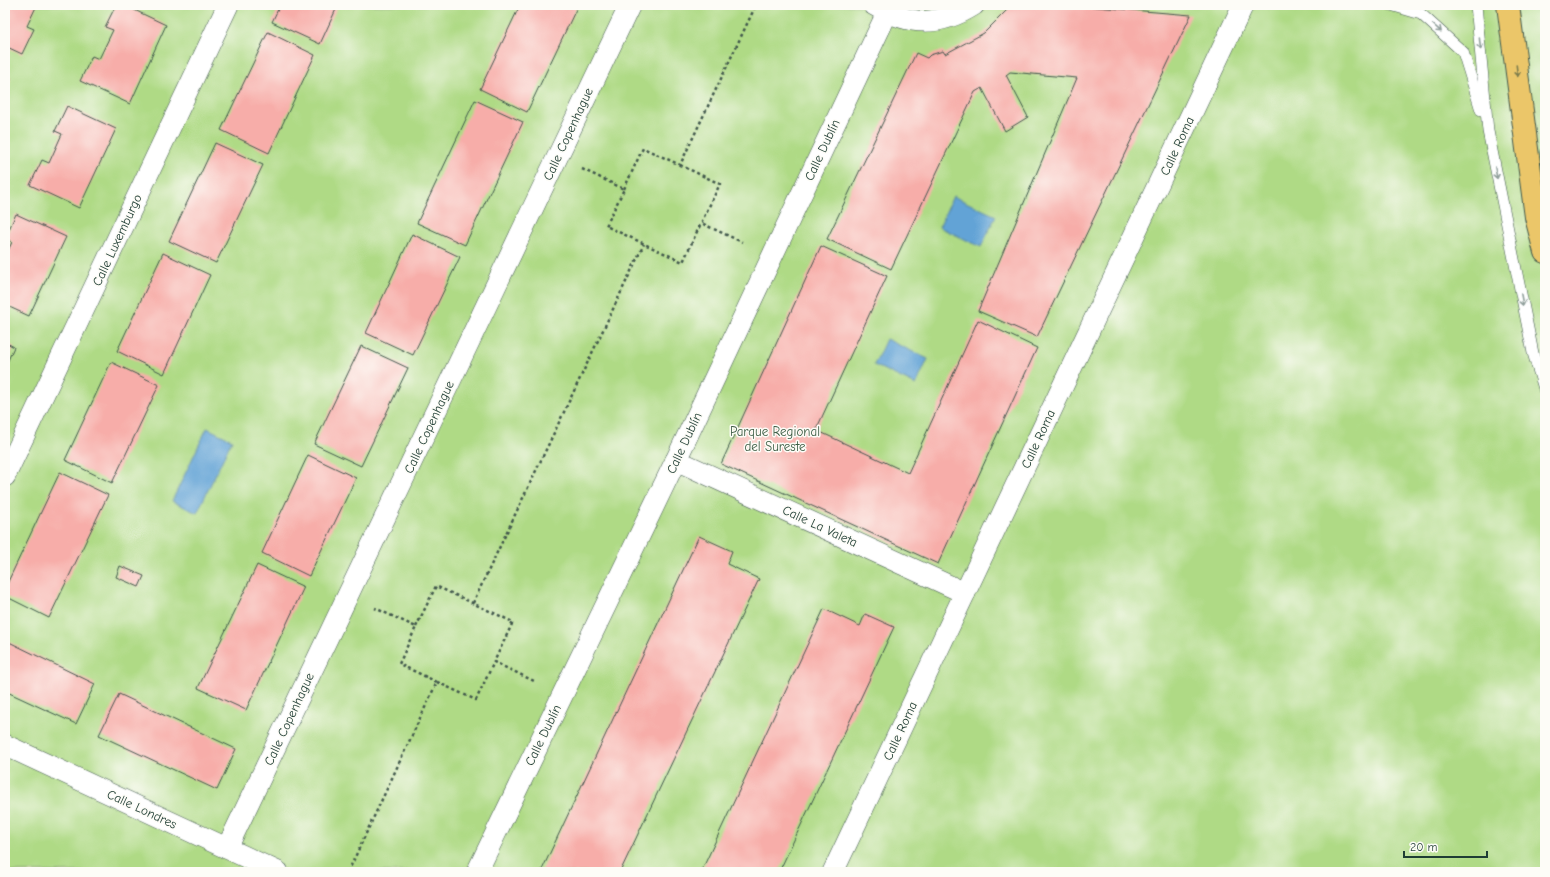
<svg xmlns="http://www.w3.org/2000/svg" width="1550" height="877" font-family="'Comic Neue',sans-serif">
<rect width="100%" height="100%" fill="#fdfcf7"/>
<filter id="ink" filterUnits="userSpaceOnUse"><feTurbulence type="fractalNoise" baseFrequency=".025" numOctaves="2"/><feDisplacementMap in="SourceGraphic" scale="8" xChannelSelector="R" yChannelSelector="G"/><feConvolveMatrix kernelMatrix="1 2 1 2 8 2 1 2 1" color-interpolation-filters="sRGB"/></filter>
<filter id="wash" filterUnits="userSpaceOnUse"><feTurbulence type="fractalNoise" baseFrequency=".012" numOctaves="4" result="noise"/><feDisplacementMap in="SourceGraphic" scale="16" xChannelSelector="R" yChannelSelector="G"/><feGaussianBlur stdDeviation="0.9" result="paint"/><feColorMatrix in="noise" values="0 0 0 0 0 0 0 0 0 0 0 0 0 0 0 0 0 1.4 0 .05"/><feComposite in="paint" operator="in"/></filter>
<g filter="url(#wash)">
<rect width="100%" height="100%" fill="#f2e7cd"/>
<rect fill="#afda85" stroke="#678c5c" x="5" y="5" width="1540" height="867"/>
<g fill="#62a3d6" stroke="#407085">
<path d="M953 196 996 216 981 247 939 227Z"/>
<path d="M886 339 928 359 916 385 874 365Z"/>
<path d="M207 428 232 440 197 513 172 501Z"/>
</g>
<g id="blocks">
<g fill="#f7ada9">
<path d="M5 5H37L27 26 34 29 22 54 5 46Z"/>
<path d="M116 5H124L166 25 130 104 80 81 92 56 99 59 113 30 105 27Z"/>
<path d="M280 5H338L320 44 272 22Z"/>
<path d="M520 5H578L527 112 480 89Z"/>
<path d="M1012 5H1073L1191 15 1037 337 978 311 1077 78 1010 72 1006 75 1028 117 1005 131 982 88 975 92 891 269 827 239 916 53 927 58 930 55 943 51 945 54 984 33Z"/>
<path d="M268 32 315 55 269 153 221 130Z"/>
<path d="M5 75 11 78 5 92Z"/>
<path d="M475 100 523 122 465 245 417 223Z"/>
<path d="M67 106 116 129 79 208 30 185 42 160 49 163 62 134 55 131Z"/>
<path d="M215 143 263 165 216 263 169 241Z"/>
<path d="M16 214 66 237 29 316 5 305V257L12 242 5 238Z"/>
<path d="M412 234 460 257 413 355 366 333Z"/>
<path d="M821 246 887 276 816 430 908 473 978 320 1037 348 938 564 721 464Z"/>
<path d="M163 253 210 275 164 374 117 351Z"/>
<path d="M5 342 14 347 5 367Z"/>
<path d="M361 346 408 368 361 466 314 444Z"/>
<path d="M111 362 159 385 112 483 65 460Z"/>
<path d="M308 455 356 478 309 576 262 553Z"/>
<path d="M60 472 108 495 49 618 5 596V588Z"/>
<path d="M699 536 732 551 727 564 759 579 620 872H541Z"/>
<path d="M257 565 304 587 246 710 198 688Z"/>
<path d="M120 566 144 576 139 587 116 577Z"/>
<path d="M824 609 860 626 865 614 894 627 779 872H701Z"/>
<path d="M5 640 95 684 76 724 5 691Z"/>
<path d="M119 694 236 749 217 790 99 735Z"/>
</g>
</g>
</g>
<g filter="url(#ink)">
<use href="#blocks" fill-opacity="0" stroke="#3f564b" stroke-width="1"/>
<g fill="none" stroke-linecap="round" stroke-linejoin="round">
<defs>
<g id="lane">
<path d="M1391 5 1421 14 1463 52 1481 110"/>
<path d="M1476 5 1488 131 1533 353 1545 392"/>
</g>
<g id="street">
<path d="M874 5C910 26 939 27 974 5"/>
<path d="M676 460 965 593"/>
<path d="M5 476 228 5"/>
<path d="M5 745 278 872"/>
<path d="M227 848 630 5"/>
<path d="M477 872 676 460 887 13"/>
<path d="M833 872 1243 5"/>
</g>
<path id="primary" d="M1508 5 1536 217 1545 252"/>
</defs>
<use href="#lane" stroke="#3f564b" stroke-width="12"/>
<use href="#street" stroke="#3f564b" stroke-width="22"/>
<use href="#primary" stroke="#3f564b" stroke-width="24"/>
<g stroke="#3f564b" stroke-width="2.5" stroke-dasharray="3 3" stroke-linecap="butt">
<path d="M680 165 720 184 701 223 742 242"/>
<path d="M582 169 624 189 606 226 683 262 701 223"/>
<path d="M624 189 643 148 680 165 756 5"/>
<path d="M473 603 644 244"/>
<path d="M416 627 436 586 513 622 494 662 534 681"/>
<path d="M437 682 476 700 494 662"/>
<path d="M348 872 437 682 399 664 416 627 375 608"/>
</g>
<use href="#lane" stroke="#fff" stroke-width="11"/>
<use href="#street" stroke="#fff" stroke-width="21"/>
<use href="#primary" stroke="#ebc669" stroke-width="22"/>
</g>
<defs><path id="oneway-shaft" d="M-6 0H5M1.5-3L5.5 0L1.5 3" fill="none" stroke-width="1.6" stroke-linecap="round" stroke-linejoin="round"/></defs>
<g stroke="#8f9e9a">
<use href="#oneway-shaft" transform="translate(1437 28) rotate(42)"/>
<use href="#oneway-shaft" transform="translate(1480 44) rotate(84)"/>
<use href="#oneway-shaft" transform="translate(1496 173) rotate(79)"/>
<use href="#oneway-shaft" transform="translate(1522 300) rotate(79)"/>
</g>
<use stroke="#7b7b4c" href="#oneway-shaft" transform="translate(1517 71) rotate(83)"/>
</g>
<g text-anchor="middle" dominant-baseline="central" stroke-width="3" stroke-linejoin="round" paint-order="stroke">
<g font-size="13" fill="#1f3d34" stroke="#fdfcf7">
<text transform="translate(568 134) rotate(-65)">Calle Copenhague</text>
<text transform="translate(1177 146) rotate(-65)">Calle Roma</text>
<text transform="translate(822 150) rotate(-65)">Calle Dublín</text>
<text transform="translate(117 240) rotate(-65)">Calle Luxemburgo</text>
<text transform="translate(429 427) rotate(-65)">Calle Copenhague</text>
<text transform="translate(1038 439) rotate(-65)">Calle Roma</text>
<text transform="translate(684 443) rotate(-65)">Calle Dublín</text>
<text transform="translate(820 526) rotate(25)">Calle La Valeta</text>
<text transform="translate(289 719) rotate(-65)">Calle Copenhague</text>
<text transform="translate(900 731) rotate(-65)">Calle Roma</text>
<text transform="translate(543 735) rotate(-64)">Calle Dublín</text>
<text transform="translate(142 809) rotate(25)">Calle Londres</text>
</g>
<g font-size="13" fill="#3c5c44" stroke="#fdfcf7">
<text x="775" y="431">Parque Regional<tspan x="775" dy="15">del Sureste</tspan></text>
</g>
</g>
<rect width="1550" height="877" fill="none" stroke="#fdfcf7" stroke-width="20"/>
<path d="M1404 851v6h83v-6" fill="none" stroke="#1f3d34" stroke-width="2"/>
<text x="1410" y="851" font-size="12" fill="#1f3d34" stroke="#fdfcf7" stroke-width="3" paint-order="stroke">20 m</text>
</svg>
